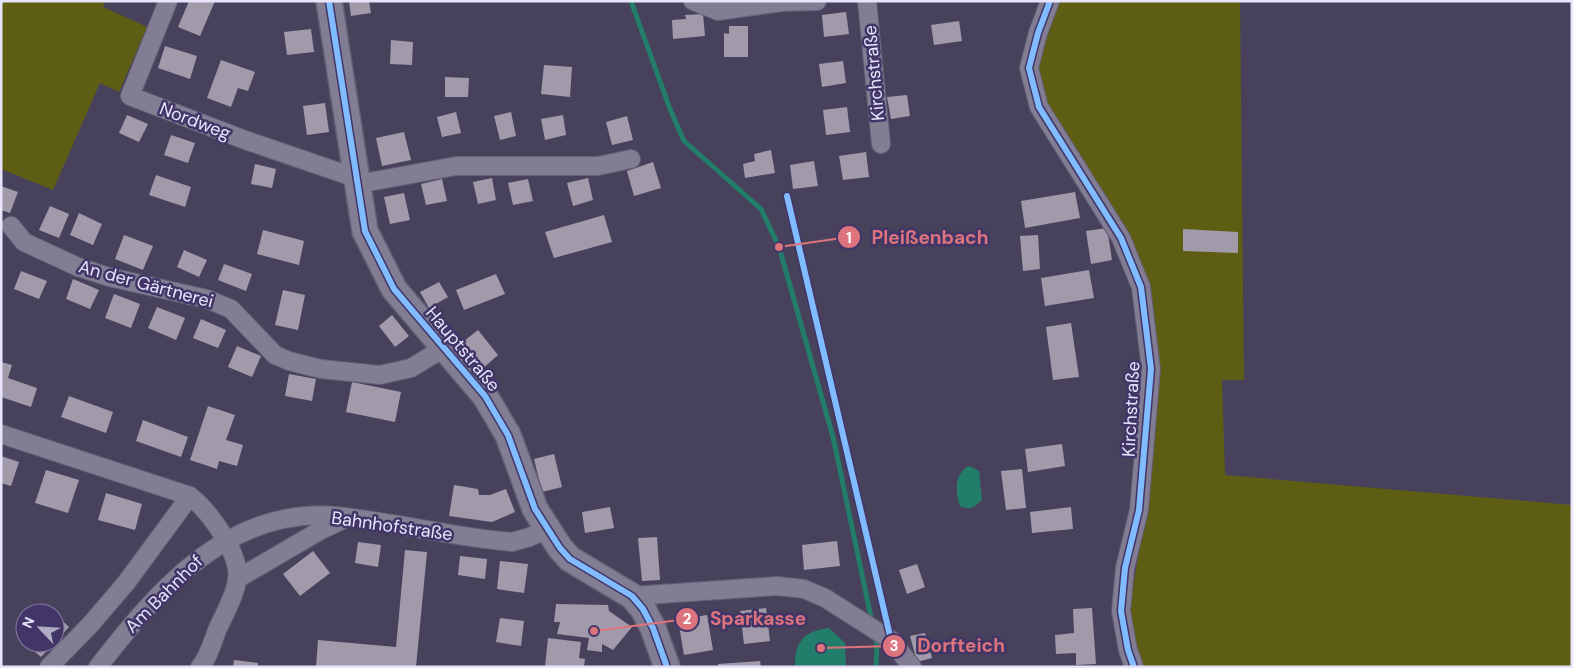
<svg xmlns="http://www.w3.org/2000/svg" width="1573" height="668" font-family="'DM Sans',sans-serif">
<rect width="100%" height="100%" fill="#47415c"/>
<g fill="#5d5e14">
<path d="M1 1H105L103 7 147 27 119 92 100 83 53 190 1 169Z"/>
<path d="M1058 1H1240L1244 380H1222L1225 475 1572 505V667H1143L1134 651 1130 605 1146 509 1153 449 1158 365 1147 280 1046 104 1038 64 1046 30Z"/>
</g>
<g fill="#227d6a">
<path d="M969 466 979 471 982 500C974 507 970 511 960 506 955 492 954 473 969 466Z"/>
<path d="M829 628 845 643 846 667H795C794 642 804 631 829 628Z"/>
</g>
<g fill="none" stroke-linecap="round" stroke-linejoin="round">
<g stroke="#227d6a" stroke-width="5">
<path d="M631 1 670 109 684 141 761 209 779 247 833 437 872 622"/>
<path d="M875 635 877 645 876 667"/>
</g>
</g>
<g fill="#a09aab">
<path d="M189 1H215L200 36 178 27Z"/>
<path d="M349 1H369L371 13 351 16Z"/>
<path d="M846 12 849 34 824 37 822 15Z"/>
<path d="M703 14 705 36 673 39 672 20 686 19 685 15Z"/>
<path d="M959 21 962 41 934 45 931 25Z"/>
<path d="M729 26H748V57H724V33L729 34Z"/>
<path d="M311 29 314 52 287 55 284 32Z"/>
<path d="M391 40 413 42 412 65 390 64Z"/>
<path d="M165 46 197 56 190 79 158 68Z"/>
<path d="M221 60 255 72 248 91 238 88 231 107 207 98Z"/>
<path d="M843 61 846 83 822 87 819 64Z"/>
<path d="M544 65 572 67 570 97 541 94Z"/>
<path d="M445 77 469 78 468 97H445Z"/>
<path d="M907 95 910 116 891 119 887 97Z"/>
<path d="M325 103 329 132 307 135 303 106Z"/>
<path d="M847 107 850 132 826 135 823 110Z"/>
<path d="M456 112 461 133 442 137 437 117Z"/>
<path d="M511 112 516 136 500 140 494 116Z"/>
<path d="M127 115 148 124 139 142 119 133Z"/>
<path d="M563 115 566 135 545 140 541 119Z"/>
<path d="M627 116 633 140 612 145 606 122Z"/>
<path d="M404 132 411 160 382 166 376 138Z"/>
<path d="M171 135 195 143 188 163 164 155Z"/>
<path d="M771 150 775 173 745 178 743 164 755 161 754 154Z"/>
<path d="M866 152 869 177 843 180 839 156Z"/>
<path d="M814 161 818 186 793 189 790 165Z"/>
<path d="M653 162 661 188 634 196 627 171Z"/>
<path d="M255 164 276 169 272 188 251 184Z"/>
<path d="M156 175 191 187 185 207 149 195Z"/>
<path d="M492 178 496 200 478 204 473 182Z"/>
<path d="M588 178 593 200 573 206 567 183Z"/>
<path d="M442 179 447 201 426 205 421 184Z"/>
<path d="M528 179 533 201 513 205 508 183Z"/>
<path d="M1 186 18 192 10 213 1 210Z"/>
<path d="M1075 192 1080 218 1025 228 1021 201Z"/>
<path d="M404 193 410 220 390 224 384 197Z"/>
<path d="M50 206 69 214 59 238 39 230Z"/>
<path d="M79 213 102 224 93 245 70 235Z"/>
<path d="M604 215 612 242 554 258 545 232Z"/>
<path d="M1107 228 1112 260 1091 264 1086 231Z"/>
<path d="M1183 229 1238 232V253L1183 251Z"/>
<path d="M263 230 304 241 299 265 257 254Z"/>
<path d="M124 235 153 246 143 270 115 259Z"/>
<path d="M1038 235 1040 269 1023 271 1020 236Z"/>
<path d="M184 250 207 260 199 277 177 267Z"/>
<path d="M224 264 252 274 246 291 218 280Z"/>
<path d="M1089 270 1094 298 1045 306 1041 278Z"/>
<path d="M21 271 47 281 39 299 14 289Z"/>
<path d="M496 274 505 294 464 310 456 290Z"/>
<path d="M73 279 99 290 90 309 66 299Z"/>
<path d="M439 282 448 297 429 308 420 292Z"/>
<path d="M283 290 305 295 298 330 275 325Z"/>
<path d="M114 294 140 304 131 328 105 318Z"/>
<path d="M157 307 185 318 176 340 148 328Z"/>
<path d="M392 315 409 336 395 347 379 326Z"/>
<path d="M201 319 226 330 218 348 193 338Z"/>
<path d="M1071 323 1079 377 1053 380 1046 327Z"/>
<path d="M478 330 498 355 481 370 459 345Z"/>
<path d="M237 346 261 356 252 377 228 367Z"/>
<path d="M1 362 12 365 8 378 37 388 31 407 1 397Z"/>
<path d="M289 374 316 379 312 401 285 396Z"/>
<path d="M352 382 401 392 395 422 346 412Z"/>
<path d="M69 396 113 412 106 433 61 417Z"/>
<path d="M208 406 235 415 226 440 243 445 237 466 219 461 217 469 190 460Z"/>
<path d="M143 420 188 437 181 457 136 441Z"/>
<path d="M1062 444 1065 466 1028 472 1025 449Z"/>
<path d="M554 454 562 487 542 492 534 459Z"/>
<path d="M1 456 19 462 11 486 1 483Z"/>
<path d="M1022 469 1026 508 1006 510 1001 471Z"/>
<path d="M46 470 79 480 68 513 35 503Z"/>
<path d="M454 485 478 489 479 495H490L506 489 515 512 492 522 449 516Z"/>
<path d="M106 493 142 504 135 530 98 520Z"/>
<path d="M610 507 614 528 585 533 582 512Z"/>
<path d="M1071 507 1073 529 1032 533 1030 512Z"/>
<path d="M657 537 660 580 642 581 638 538Z"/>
<path d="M837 541 840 566 804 570 802 545Z"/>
<path d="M358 542 381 545 378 567 355 563Z"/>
<path d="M405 550 427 552 416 667H316L318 640 396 647Z"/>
<path d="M313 551 330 573 300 596 283 574Z"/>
<path d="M460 556 487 559 485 579 458 575Z"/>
<path d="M500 561 528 564 524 593 497 589Z"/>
<path d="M917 564 925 587 907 594 899 570Z"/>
<path d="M556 604 608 605 609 611 632 627 613 650 602 644V652L587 650 589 638 557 634 560 622H554Z"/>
<path d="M766 608 770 641 744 644 740 611Z"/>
<path d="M1092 608 1096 664 1076 665V653L1056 654 1055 635 1074 633 1073 609Z"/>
<path d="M55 614 69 627 55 642Z"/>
<path d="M707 615 713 650 684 655 678 620Z"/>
<path d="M500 618 524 621 521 646 496 642Z"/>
<path d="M925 633 932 658 917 662 910 636Z"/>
<path d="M548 638 581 642 579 658 585 659 584 667H545Z"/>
<path d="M25 643H54L41 657Z"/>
<path d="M234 660 258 663V667H233Z"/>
<path d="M760 661 761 667H718V664Z"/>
</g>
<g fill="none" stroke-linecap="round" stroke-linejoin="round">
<defs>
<g id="street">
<path d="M168 1 130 96 245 140 356 178"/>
<path d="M693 1 718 11 782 2 817 1"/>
<path d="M867 1 881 144"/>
<path d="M1050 1 1038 33 1029 68 1039 107 1121 238 1141 287 1151 369 1139 510 1125 568 1121 611 1128 650 1134 667"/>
<path d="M358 184 456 166H598L631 159"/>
<path d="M11 226 24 242 78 267 109 277 207 299 231 309 275 355 289 361 321 369 380 375 411 368 444 348"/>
<path d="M1 434 190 496C209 511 242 555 237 581 234 598 225 613 218 628 213 640 209 657 200 667"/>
<path d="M237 579 321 530 342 520"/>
<path d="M632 596 777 586 804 589 825 598 891 640 912 667"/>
<path d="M49 667 90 625 126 583 190 496"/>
<path d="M98 667C158 590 228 507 336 516 395 522 453 537 512 542L530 537 546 529"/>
</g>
<path id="secondary" d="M329 1 365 231 394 289 485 396 508 435 535 509 560 548 570 559 632 596 643 609 653 628 667 667"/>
</defs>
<use href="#street" stroke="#645f75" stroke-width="20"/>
<use href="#secondary" stroke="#645f75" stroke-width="28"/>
<use href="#street" stroke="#827d93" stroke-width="18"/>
<use href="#secondary" stroke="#827d93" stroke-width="25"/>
<defs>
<g id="cycleway">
<path d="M329 1 365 231 394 289 485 396 508 435 535 509 560 548 570 559 632 596 643 609 653 628 667 667"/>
<path d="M1050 1 1038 33 1029 68 1039 107 1121 238 1141 287 1151 369 1139 510 1125 568 1121 611 1128 650 1134 667"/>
<path d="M787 196 891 640"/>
</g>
</defs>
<use href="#cycleway" stroke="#413667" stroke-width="9"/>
<use href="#cycleway" stroke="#80bcff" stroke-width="6"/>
</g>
<g text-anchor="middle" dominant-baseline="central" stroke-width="5" stroke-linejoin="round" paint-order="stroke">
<g font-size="18" fill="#e7e4fc" stroke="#413667">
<text transform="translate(874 73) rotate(-95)">Kirchstraße</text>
<text transform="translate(195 121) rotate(21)">Nordweg</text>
<text transform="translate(146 284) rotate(15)">An der Gärtnerei</text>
<text transform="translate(463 349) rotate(50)">Hauptstraße</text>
<text transform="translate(1131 409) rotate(-87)">Kirchstraße</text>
<text transform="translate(392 526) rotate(8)">Bahnhofstraße</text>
<text transform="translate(164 594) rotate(-45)">Am Bahnhof</text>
</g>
</g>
<path fill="none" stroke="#dd737d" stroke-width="2" d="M779 247L849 237M594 631L687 619M821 648L894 646"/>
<g fill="#dd737d" stroke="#413667" stroke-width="2">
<circle cx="779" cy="247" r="5"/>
<circle cx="594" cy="631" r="5"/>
<circle cx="821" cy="648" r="5"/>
<circle cx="849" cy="237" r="12"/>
<circle cx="687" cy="619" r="12"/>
<circle cx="894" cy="646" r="12"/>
</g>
<g font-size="15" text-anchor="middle" font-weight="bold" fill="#fff">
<text x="849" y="243">1</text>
<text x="687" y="624">2</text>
<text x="894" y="651">3</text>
</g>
<g font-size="19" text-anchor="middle" font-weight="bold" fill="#dd737d" stroke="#413667" stroke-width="5" stroke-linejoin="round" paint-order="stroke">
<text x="930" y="244">Pleißenbach</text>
<text x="758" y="625">Sparkasse</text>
<text x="961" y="652">Dorfteich</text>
</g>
<rect width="1573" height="668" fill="none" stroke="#e7e4fc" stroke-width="5"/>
<g transform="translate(40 628) rotate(295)"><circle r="24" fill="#413667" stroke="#837ca3"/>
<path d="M0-4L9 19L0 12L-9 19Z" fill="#afabc4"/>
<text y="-8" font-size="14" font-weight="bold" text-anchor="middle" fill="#e7e4fc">N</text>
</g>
</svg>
